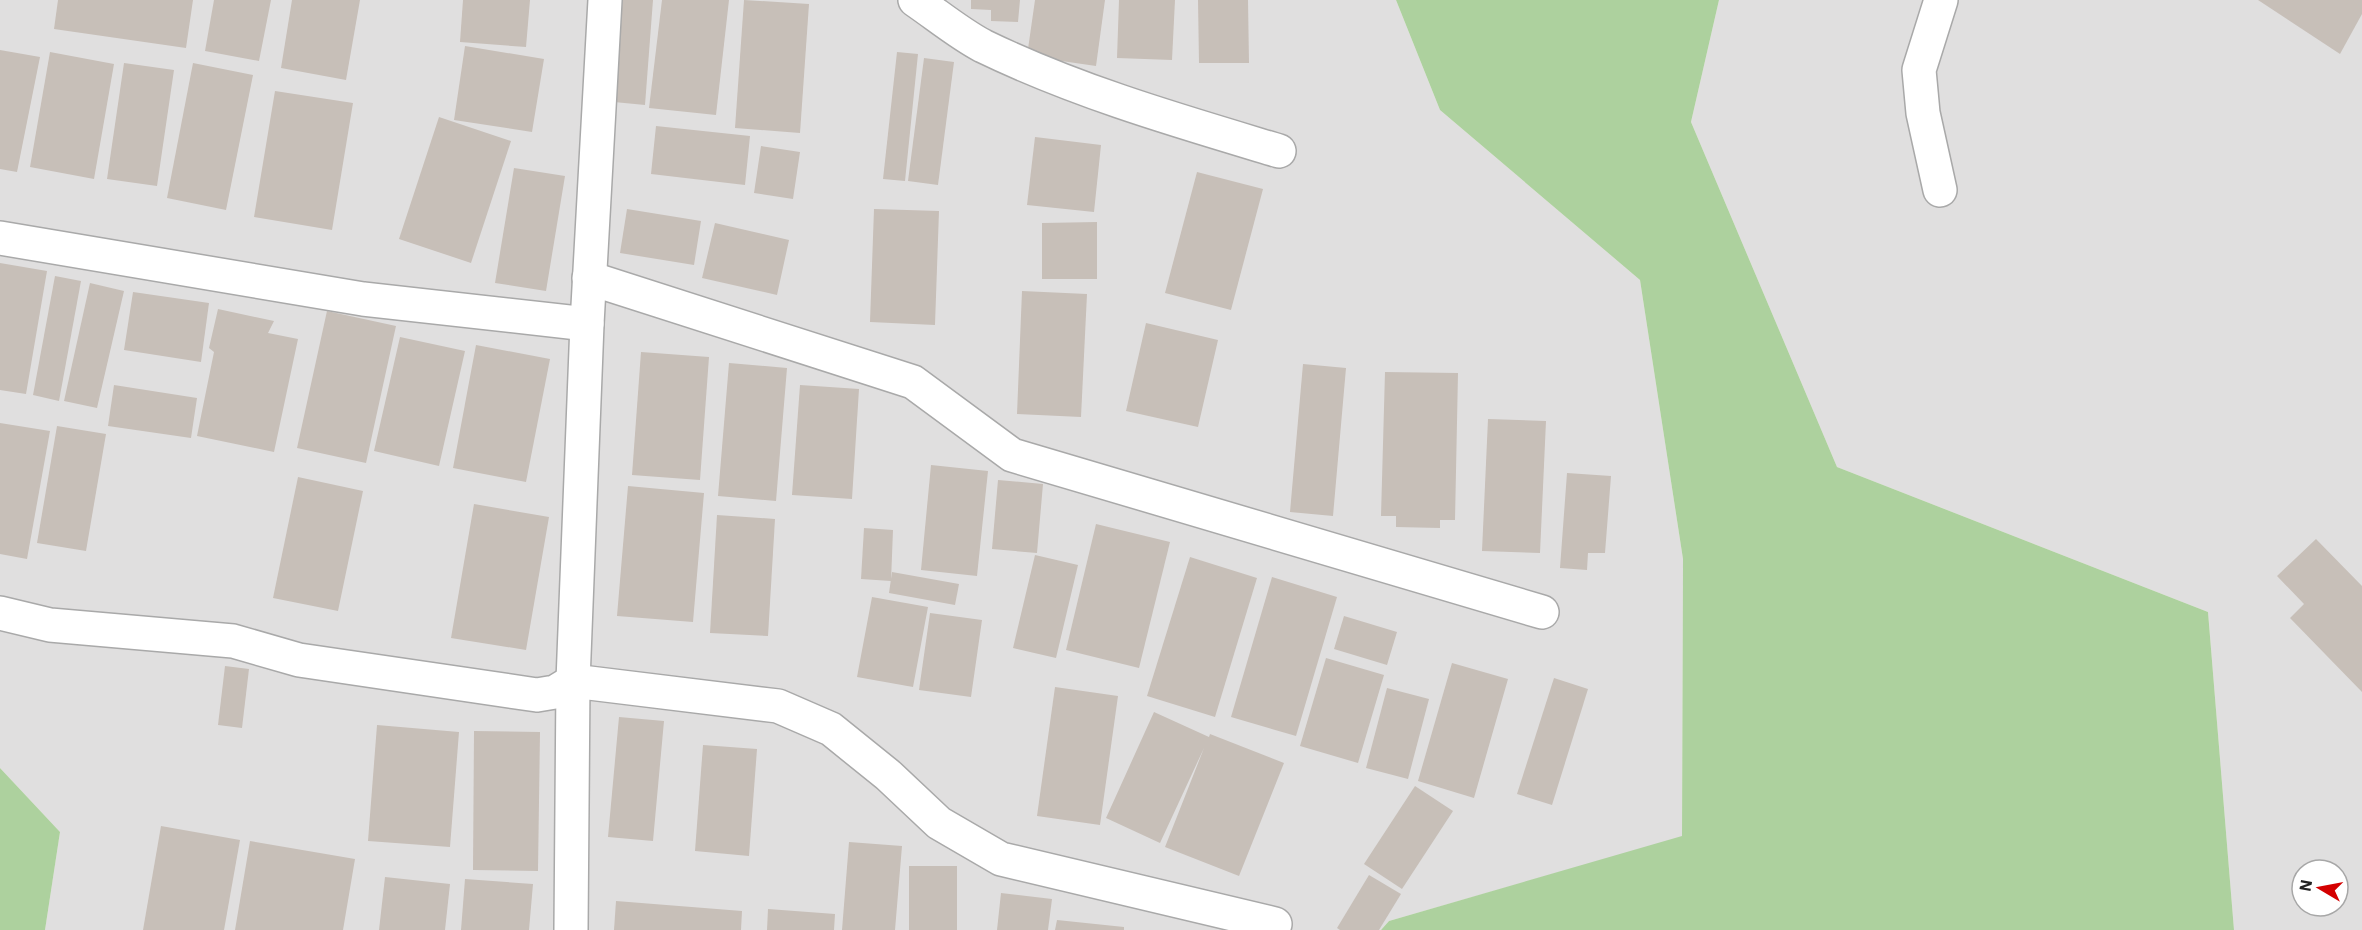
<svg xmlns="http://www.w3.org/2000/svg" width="2362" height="930" font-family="'IBM Plex Sans',sans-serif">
<rect width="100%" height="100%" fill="#f2efe9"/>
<g fill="#e0dfdf" fill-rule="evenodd">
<path d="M0 0H1396L1440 110 1640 280 1683 559 1682 837 1389 921 1381 930H45L60 832 0 768Z"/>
<path d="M1719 0H2362V930H2234L2208 612 1837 467 1691 122ZM2302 870H2338V906H2302Z"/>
</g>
<g fill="#add19e">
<path d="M1396 0H1719L1691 122 1837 467 2208 612 2234 930H1381L1389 921 1682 836 1683 559 1640 280 1440 110Z"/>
<path d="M0 768 60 832 45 930H0Z"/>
</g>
<g fill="#c7bfb8">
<path d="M58 0H193L186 48 54 29Z"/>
<path d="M214 0H271L259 61 205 51Z"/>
<path d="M292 0H360L346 80 281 68Z"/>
<path d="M463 0H530L526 47 460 42Z"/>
<path d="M622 0H653L645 105 614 102Z"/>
<path d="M662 0H729L716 115 649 108Z"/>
<path d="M744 0 809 4 800 133 735 128Z"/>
<path d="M971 0H1020L1018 22 991 21V10L971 9Z"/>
<path d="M1035 0H1105L1096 66 1027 56Z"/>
<path d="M1119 0H1175L1172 60 1117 58Z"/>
<path d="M1198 0H1248L1249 63H1199Z"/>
<path d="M2258 0H2362V14L2340 54Z"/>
<path d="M465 46 544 59 532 132 454 120Z"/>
<path d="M0 50 40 57 17 172 0 169Z"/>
<path d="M50 52 114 64 94 179 30 167Z"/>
<path d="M897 52 918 54 905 181 883 179Z"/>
<path d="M924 58 954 62 938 185 908 181Z"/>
<path d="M124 63 174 70 157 186 107 179Z"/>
<path d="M193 63 253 75 226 210 167 198Z"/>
<path d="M275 91 353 103 332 230 254 217Z"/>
<path d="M439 117 511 141 471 263 399 239Z"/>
<path d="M656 126 750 136 745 185 651 174Z"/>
<path d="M1035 137 1101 145 1094 212 1027 205Z"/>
<path d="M761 146 800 152 793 199 754 193Z"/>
<path d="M514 168 565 176 546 291 495 283Z"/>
<path d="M1197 172 1263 189 1231 310 1165 293Z"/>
<path d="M627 209 701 221 694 265 620 253Z"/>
<path d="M874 209 939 211 935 325 870 322Z"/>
<path d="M1097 222V279H1042V223Z"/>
<path d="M715 223 789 240 777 295 702 278Z"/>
<path d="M0 263 47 271 26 394 0 390Z"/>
<path d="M55 276 81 281 59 401 33 395Z"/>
<path d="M90 283 124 291 97 408 64 401Z"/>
<path d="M1022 291 1087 294 1081 417 1017 414Z"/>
<path d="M133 292 209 303 201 362 124 350Z"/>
<path d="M218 309 274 321 268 333 298 339 274 452 197 436 214 352 209 348Z"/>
<path d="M327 311 396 326 366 463 297 448Z"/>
<path d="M1146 323 1218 340 1198 427 1126 411Z"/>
<path d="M400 337 465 351 439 466 374 451Z"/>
<path d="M476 345 550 359 526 482 453 468Z"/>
<path d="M641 352 709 357 700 480 632 475Z"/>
<path d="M729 363 787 368 776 501 718 496Z"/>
<path d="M1303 364 1346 368 1333 516 1290 512Z"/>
<path d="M1385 372 1458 373 1455 520H1440V528L1396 527V516H1381Z"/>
<path d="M114 385 197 398 191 438 108 426Z"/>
<path d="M800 385 859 389 852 499 792 495Z"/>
<path d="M1488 419 1546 421 1540 553 1482 551Z"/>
<path d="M0 423 50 431 27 559 0 554Z"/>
<path d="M57 426 106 434 86 551 37 543Z"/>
<path d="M931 465 988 471 977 576 921 570Z"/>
<path d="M1567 473 1611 476 1605 553H1588L1587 570 1560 568Z"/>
<path d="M298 477 363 491 338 611 273 598Z"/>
<path d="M998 480 1043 484 1037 553 992 549Z"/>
<path d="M628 486 704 493 693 622 617 616Z"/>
<path d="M474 504 549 517 526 650 451 638Z"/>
<path d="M717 515 775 519 768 636 710 633Z"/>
<path d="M1096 524 1170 542 1139 668 1066 650Z"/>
<path d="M864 528 893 530 891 581 861 579Z"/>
<path d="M2316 539 2362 586V692L2290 618 2304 604 2277 576Z"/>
<path d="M1035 555 1078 565 1056 658 1013 648Z"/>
<path d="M1190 557 1257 578 1215 717 1147 696Z"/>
<path d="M892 572 959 584 955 605 889 593Z"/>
<path d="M1272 577 1337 597 1296 736 1231 717Z"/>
<path d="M872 597 928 607 913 687 857 677Z"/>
<path d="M930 613 982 620 971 697 919 690Z"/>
<path d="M1344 616 1397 632 1387 665 1334 649Z"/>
<path d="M1326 658 1384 675 1358 763 1300 746Z"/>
<path d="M1452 663 1508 679 1474 798 1418 781Z"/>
<path d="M225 666 249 669 242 728 218 725Z"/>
<path d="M1554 678 1588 689 1552 805 1517 794Z"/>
<path d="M1055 687 1118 696 1100 825 1037 816Z"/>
<path d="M1387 688 1429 699 1408 779 1366 768Z"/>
<path d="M1154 712 1209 737 1210 734 1284 763 1239 876 1165 847 1204 748 1160 843 1106 818Z"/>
<path d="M619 717 664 721 653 841 608 837Z"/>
<path d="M377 725 459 732 450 847 368 841Z"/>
<path d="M474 731 540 732 538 871 473 870Z"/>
<path d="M703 745 757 749 749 856 695 851Z"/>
<path d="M1415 786 1453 811 1402 889 1364 864Z"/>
<path d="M161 826 240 840 224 930H143Z"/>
<path d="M250 841 355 859 343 930H235Z"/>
<path d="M849 842 902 846 895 930H842Z"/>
<rect x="909" y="866" width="48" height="64"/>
<path d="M1369 875 1401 894 1379 930H1340L1337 928Z"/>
<path d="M385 877 450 884 445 930H379Z"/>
<path d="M465 879 533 884 529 930H461Z"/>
<path d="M1001 893 1052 899 1048 930H997Z"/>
<path d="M616 901 742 911 741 930H614Z"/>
<path d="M768 909 835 914 834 930H767Z"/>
<path d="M1057 920 1124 927V930H1055Z"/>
</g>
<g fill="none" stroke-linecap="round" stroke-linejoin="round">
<defs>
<g id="street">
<path d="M915 0C937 15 960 34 983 46 1078 92 1179 121 1279 151"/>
<path d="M1940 190 1923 113 1919 70 1941 0"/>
<path d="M0 238 363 299 587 324"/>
<path d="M589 278 913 382 1012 455 1542 612"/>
<path d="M0 613 50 625 233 641 299 660 537 695 555 692 573 681 778 706 831 729 888 775 939 823 1001 859 1275 924"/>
<path d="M571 930 573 681 587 324 605 0"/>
</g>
</defs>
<use href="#street" stroke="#a9a9a9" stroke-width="36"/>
<use href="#street" stroke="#fff" stroke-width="33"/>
</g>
<g transform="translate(2320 888) rotate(280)"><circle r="28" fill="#ffffff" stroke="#a7a7a7" stroke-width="1.5"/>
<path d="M0-4.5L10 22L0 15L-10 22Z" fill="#d40000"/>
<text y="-9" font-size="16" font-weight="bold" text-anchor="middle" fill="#222222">N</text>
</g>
</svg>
